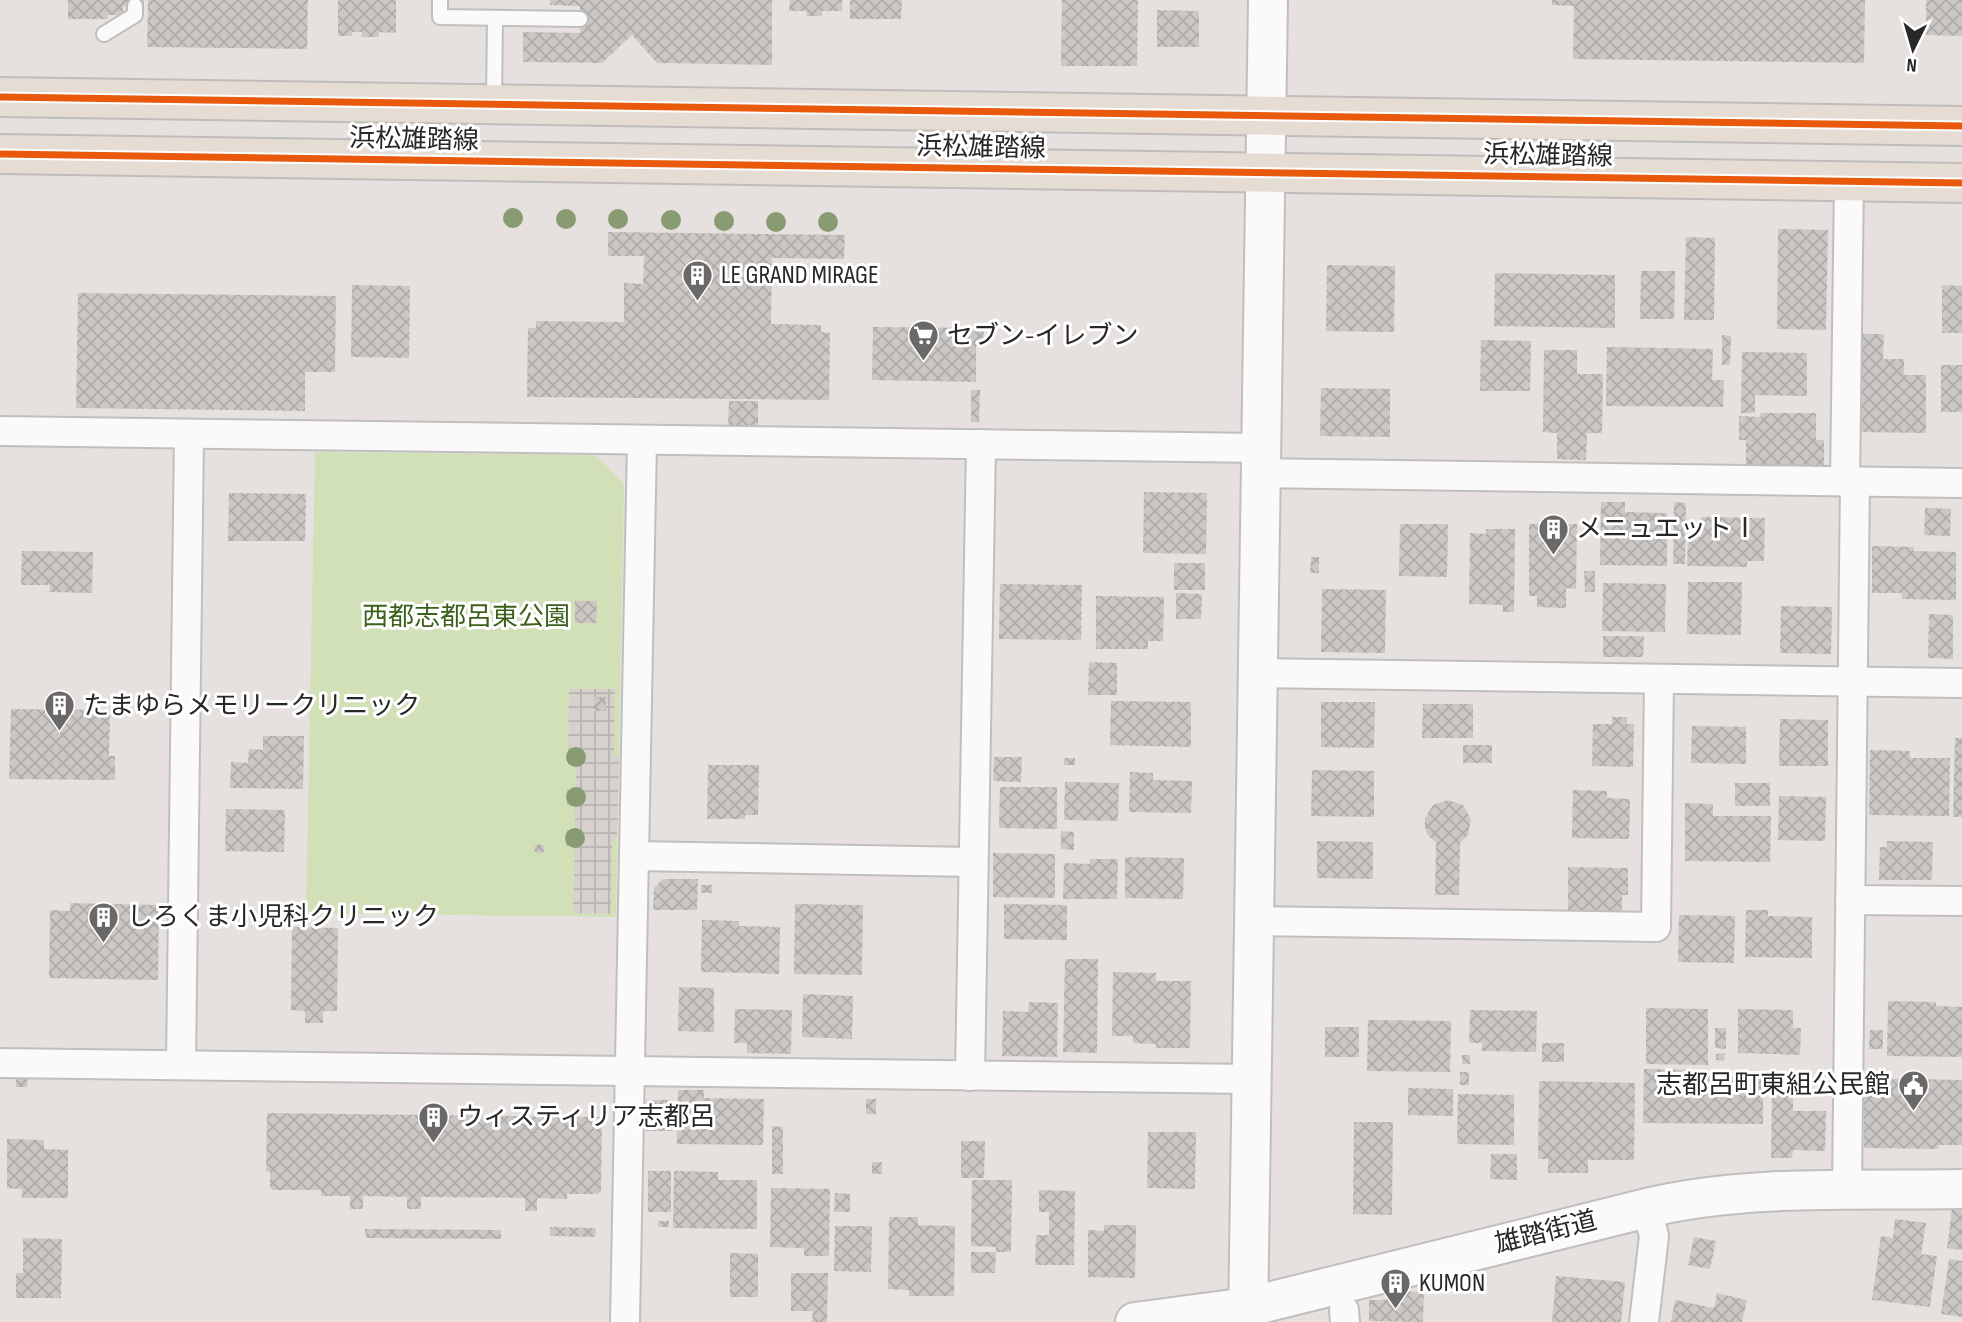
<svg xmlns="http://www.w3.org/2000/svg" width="1962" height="1322" font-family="'Sofia Sans Condensed','Noto Sans JP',sans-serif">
<defs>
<pattern id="plaza-grid" width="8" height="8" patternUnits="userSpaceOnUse" patternTransform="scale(1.75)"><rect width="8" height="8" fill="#d7d1ce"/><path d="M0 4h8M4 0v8" fill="none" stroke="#b9b3b1"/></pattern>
<pattern id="building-cross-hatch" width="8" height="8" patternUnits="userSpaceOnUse" patternTransform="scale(1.75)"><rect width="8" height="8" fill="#cbc7c5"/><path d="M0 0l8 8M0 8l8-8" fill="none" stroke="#aeaba9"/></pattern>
</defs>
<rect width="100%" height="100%" fill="#e6e1de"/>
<path fill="#d2e0b8" d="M315 452 596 455 624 484 616 917 306 913Z"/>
<path fill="url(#plaza-grid)" d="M569 689H615L614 756 619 757 617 838 612 839 611 914 573 913 575 846H566L567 830 575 829V806L567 805V789H576V765L568 764Z"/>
<g fill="url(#building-cross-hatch)">
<path d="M68 0H144V6H123V15H108L107 19H68Z"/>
<path d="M148 0H308L307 49 147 47Z"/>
<path d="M338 0H396V33L379 32V37H361L362 32H352V36H338Z"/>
<path d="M550 0H772V65L657 63 632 35 602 63 523 62V32L580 33V6L550 5Z"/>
<path d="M790 0H842V11H822V16H807L806 11H789Z"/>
<path d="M850 0H902L901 19H850Z"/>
<path d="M1062 0H1138L1137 66H1061Z"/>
<path d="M1552 0H1865L1864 63 1573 59 1574 6 1552 5Z"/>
<path d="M1926 0H1962V36L1926 35Z"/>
<path d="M1157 10 1199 11V47H1157Z"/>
<path d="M1778 229 1828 230 1826 330 1777 329Z"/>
<path d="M608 232 845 235 844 259 772 258 771 324 821 325V332L830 333 829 400 527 397 528 328H536V321L624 322V283L643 284 644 256H608Z"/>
<path d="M1686 237 1715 238 1714 320H1684Z"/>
<path d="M1327 265 1395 266 1394 332 1326 331Z"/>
<path d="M1641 271H1675L1674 319H1640Z"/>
<path d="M1495 273 1615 275V328L1494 326Z"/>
<path d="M352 285 410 286 409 358 351 357Z"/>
<path d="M1942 285 1962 286V333H1942Z"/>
<path d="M78 293 336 296 335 372H305V411L76 408Z"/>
<path d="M873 327 984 328 983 346H976V382L872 380Z"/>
<path d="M1861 334H1884L1883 359H1904V375H1926V433L1860 432Z"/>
<path d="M1722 335 1731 336 1730 365H1722Z"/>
<path d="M1481 340 1531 341 1530 391H1480Z"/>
<path d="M1607 347 1713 349 1712 380H1724L1723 407 1606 406Z"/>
<path d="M1544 350H1577V374H1603L1602 433H1587L1586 460 1557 459V433L1543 432Z"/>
<path d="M1742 352 1807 353V396L1755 395V413H1741Z"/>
<rect x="1941" y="365" width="21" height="47"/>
<path d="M1321 388 1390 389V437L1320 436Z"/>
<path d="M971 390H980L979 422H971Z"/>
<path d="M729 401H758V425H728Z"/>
<path d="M1760 413H1816V440H1824V466L1746 465V440H1739V416L1761 417Z"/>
<path d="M1144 492 1207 493 1206 554 1143 553Z"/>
<path d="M229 493 306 494 305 541H228Z"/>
<path d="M1601 502H1625V512L1667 513V566L1600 565Z"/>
<path d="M1674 502 1686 503 1685 564H1673Z"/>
<path d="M1925 508 1951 509 1950 536 1924 535Z"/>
<path d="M1701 517 1765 518 1764 561H1747V567L1687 566 1688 537H1701Z"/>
<path d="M1400 524H1448L1447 577 1399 576Z"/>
<path d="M1529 524H1577L1576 589 1566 588V608L1537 607V596H1529Z"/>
<path d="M1486 529H1515L1514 612H1503V605L1469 604 1470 533 1486 534Z"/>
<path d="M1872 546 1914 547 1913 551 1956 552V600L1902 599V593H1872Z"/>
<path d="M22 551 93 552 92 593 49 592 50 585H21Z"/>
<path d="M1311 557H1319V573H1310Z"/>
<rect x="1174" y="563" width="31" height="27"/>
<path d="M1584 571H1595V592H1585Z"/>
<path d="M1688 582H1742L1741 635 1687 634Z"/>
<path d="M1603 583 1666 584 1665 632 1602 631Z"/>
<path d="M1000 584 1082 585 1081 640 999 639Z"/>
<path d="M1322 589 1386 590 1385 653 1321 652Z"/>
<path d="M1176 593 1202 594 1201 619H1176Z"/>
<path d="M1096 596 1164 597 1163 641H1148V649H1096Z"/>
<path d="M575 601H597L596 623H575Z"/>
<path d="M1781 606 1832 607 1831 654 1780 653Z"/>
<path d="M1929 614 1953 615V659L1928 658Z"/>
<path d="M1603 636H1644L1643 657H1603Z"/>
<path d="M1089 662 1117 663V695H1088Z"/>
<rect x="594" y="697" width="12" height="14"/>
<path d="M1111 701 1191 702V747L1110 745Z"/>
<path d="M1321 702H1375L1374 748 1321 747Z"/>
<path d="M1423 704H1473V738H1422Z"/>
<path d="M11 709 110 710 109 756H115V780L9 779Z"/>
<path d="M1612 717H1627V724H1634L1633 767 1592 766 1593 724H1612Z"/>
<path d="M1780 719 1828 720V766H1779Z"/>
<path d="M1692 726 1746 727V764L1691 763Z"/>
<path d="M263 736H304L303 789 230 788 231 762 248 763 249 749 263 750Z"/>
<path d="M1955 738H1962V817H1953Z"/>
<rect x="1463" y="745" width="29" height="18"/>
<path d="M1870 750 1910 751V758H1950L1949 816 1869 815Z"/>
<path d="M994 757H1022L1021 782 993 781Z"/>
<rect x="1064" y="758" width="11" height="7"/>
<path d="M708 765H759L758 815H745V819H707Z"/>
<path d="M1312 770 1374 771V817L1311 816Z"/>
<path d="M1130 772 1153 773V780L1192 781 1191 813 1129 812Z"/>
<path d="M1065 782 1119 783 1118 821 1064 820Z"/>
<rect x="1735" y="783" width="35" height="23"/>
<path d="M1000 787H1057V829L999 828Z"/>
<path d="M1573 790 1607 791V798L1630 799 1629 839 1572 838Z"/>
<path d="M1779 796 1826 797 1825 841 1778 840Z"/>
<path d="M1448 800 1463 805 1471 819 1468 835 1460 843 1459 895H1435L1436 843 1427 834 1425 827V818L1433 805Z"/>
<path d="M1685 803 1713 804V816H1771L1770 862 1685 861Z"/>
<path d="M226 809 285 810 284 852 225 851Z"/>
<path d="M1061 831 1074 832V850L1061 849Z"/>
<path d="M1317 841 1373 842V879L1317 878Z"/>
<path d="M1887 841 1933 842 1932 880H1879L1880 847H1887Z"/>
<path d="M539 844 544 846V852L539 854 534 851 535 846Z"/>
<path d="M993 853 1055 854V898L993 897Z"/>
<path d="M1125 857 1184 858 1183 899 1125 898Z"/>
<path d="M1090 859H1118L1117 899H1063L1064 863 1090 864Z"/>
<path d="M1568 867 1628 868V895H1622V913H1568Z"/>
<path d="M663 879H698L697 910H653L654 888Z"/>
<rect x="701" y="885" width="11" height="8"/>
<path d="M70 903 159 905 158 980 49 978 50 910 70 911Z"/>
<path d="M795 904 863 905 862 975 794 974Z"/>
<path d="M1004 904 1067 905V940L1004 939Z"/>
<path d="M1746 910H1768V916L1812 917V958L1745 957Z"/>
<path d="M1679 915 1735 916 1734 963 1678 962Z"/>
<path d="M702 920 739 921V926L780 927 779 974 701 972Z"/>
<path d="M292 927 338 928 337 1011H323V1023H305V1011L291 1010Z"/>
<path d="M1065 959H1098L1097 1053 1063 1052Z"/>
<path d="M1113 972 1156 973V981H1191L1190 1048H1156V1044L1133 1043V1036H1112Z"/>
<path d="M679 987 714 988V1032L678 1031Z"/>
<path d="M803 994 853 996 852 1039 802 1037Z"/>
<path d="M1888 1001 1936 1002V1006L1962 1007V1057L1887 1056Z"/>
<path d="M1029 1002 1058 1003 1057 1057 1002 1056 1003 1011 1028 1012Z"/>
<path d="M1646 1008 1708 1009V1065L1646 1064Z"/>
<path d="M735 1009 792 1010 791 1054 747 1053V1043H734Z"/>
<path d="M1738 1009 1793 1010V1028H1801L1800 1055 1738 1053Z"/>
<path d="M1470 1010 1537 1011 1536 1052 1482 1051V1043H1469Z"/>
<path d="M1368 1020 1451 1021 1450 1072 1367 1071Z"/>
<rect x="1325" y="1027" width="34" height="30"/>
<path d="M1715 1028H1726V1049L1715 1048Z"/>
<path d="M1870 1030H1883V1049H1869Z"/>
<rect x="1542" y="1043" width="22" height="19"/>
<path d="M1725 1053 1724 1061 1716 1060V1054Z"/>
<rect x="1462" y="1055" width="8" height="9"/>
<path d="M1644 1069 1701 1070V1076L1763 1077V1124L1643 1123Z"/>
<rect x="1460" y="1072" width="9" height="13"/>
<path d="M16 1078H28L27 1087H16Z"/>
<path d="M1864 1078 1962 1080V1145H1939L1938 1149 1864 1148Z"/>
<path d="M1539 1081 1635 1083 1634 1160H1588V1173H1548V1159H1538Z"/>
<path d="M1408 1088 1453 1089V1116L1408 1115Z"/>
<path d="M678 1090H704V1098L764 1099 763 1145 677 1144Z"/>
<path d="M1772 1090H1793V1111H1826L1825 1151 1793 1150 1792 1158H1771Z"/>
<path d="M1458 1094 1514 1095V1145L1457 1144Z"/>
<rect x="866" y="1099" width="10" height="15"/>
<path d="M646 1100H673L672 1131H646Z"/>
<path d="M267 1113 602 1117 601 1191 597 1194H567V1199L537 1198V1211H525V1198L421 1197V1209H407V1197L363 1196V1209H350V1196H321V1190H272L270 1187V1171L266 1172Z"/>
<path d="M1354 1122H1393L1392 1215 1353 1214Z"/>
<path d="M772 1126 783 1127V1174H772Z"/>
<path d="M1148 1132H1196L1195 1189 1147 1188Z"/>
<path d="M7 1139 44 1140V1149L68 1150V1198H22V1189L7 1188Z"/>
<path d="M961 1141H985L984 1178H961Z"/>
<path d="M1491 1154H1517V1180L1490 1179Z"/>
<rect x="872" y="1162" width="10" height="12"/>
<rect x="648" y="1171" width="23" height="41"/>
<path d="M674 1171 718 1172V1180H757V1229L673 1228Z"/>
<path d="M972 1180H1012L1011 1252H996V1247L971 1246Z"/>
<path d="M771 1188 830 1189 829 1256H804V1248L770 1247Z"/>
<path d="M1039 1190 1075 1191 1074 1265H1035L1036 1235H1049V1212H1039Z"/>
<path d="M835 1193 850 1194V1212H834Z"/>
<path d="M1952 1209 1962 1211V1250L1947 1248Z"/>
<path d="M889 1217H918V1225L955 1226 954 1296H909V1290L888 1289Z"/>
<path d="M1895 1219 1926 1223 1921 1254 1937 1256 1930 1307 1872 1300 1881 1236 1893 1238Z"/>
<rect x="658" y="1221" width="11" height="6"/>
<path d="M1104 1225H1136L1135 1278 1088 1277V1230L1104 1231Z"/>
<path d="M835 1226H872L871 1272 834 1271Z"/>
<path d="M550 1227 596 1228 595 1237 550 1236Z"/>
<path d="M365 1229 501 1230V1239L366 1238Z"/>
<path d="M1694 1237 1716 1241 1710 1269 1688 1265Z"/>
<path d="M23 1238 62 1239 61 1298H16V1273H23Z"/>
<path d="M971 1252H996L995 1273H971Z"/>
<path d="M730 1253 758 1254V1297H730Z"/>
<path d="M1949 1259 1962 1261V1317L1941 1314Z"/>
<path d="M791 1273H828L827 1322H812L813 1311H791Z"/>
<path d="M1556 1276 1625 1282 1621 1322H1552Z"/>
<path d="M1386 1291 1424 1292 1423 1322 1369 1321V1300H1386Z"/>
<path d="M1717 1293 1747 1300 1742 1322H1671L1675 1300 1714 1308Z"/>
</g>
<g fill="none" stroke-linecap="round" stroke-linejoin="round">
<defs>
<g id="lane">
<path d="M440 0V17L580 19"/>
<path d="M104 34 135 15V6"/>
<path d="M494 102 495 18"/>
</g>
<g id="street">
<path d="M0 431 1262 448"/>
<path d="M1261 473 1962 483"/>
<path d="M1845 482 1849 181"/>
<path d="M1258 673 1962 683"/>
<path d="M634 856 973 862"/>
<path d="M1850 900 1962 901"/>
<path d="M1254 921 1656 927 1659 679"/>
<path d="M0 1063 1252 1079"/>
<path d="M181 1065 189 434"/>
<path d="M970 1076 981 444"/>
<path d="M1847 1191 1855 481"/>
<path d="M1344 1310 1345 1322"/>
<path d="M625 1322 642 440"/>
<path d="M1644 1322 1654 1236 1647 1208"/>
</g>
<g id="secondary">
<path d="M1135 1322 1248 1307 1647 1208C1746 1184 1860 1191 1962 1189"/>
<path d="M1248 1322 1268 0"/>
</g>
<g id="primary">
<path d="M0 97 1962 126"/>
<path d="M0 154 1962 183"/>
</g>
</defs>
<use href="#lane" stroke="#c0bfbf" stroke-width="18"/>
<use href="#street" stroke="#c0bfbf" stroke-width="32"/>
<use href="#secondary" stroke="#c0bfbf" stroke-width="42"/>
<use href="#primary" stroke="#bfbdbc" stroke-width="42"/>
<use href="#lane" stroke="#fbfafa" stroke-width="14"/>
<use href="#street" stroke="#fbfafa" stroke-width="28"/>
<use href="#secondary" stroke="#fbfafa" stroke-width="38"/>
<use href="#primary" stroke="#e5ddd3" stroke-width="38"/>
<defs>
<g id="cycleway">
<path d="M0 97 1962 126"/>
<path d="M0 154 1962 183"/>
</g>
</defs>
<use href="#cycleway" stroke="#fff" stroke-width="11"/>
<use href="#cycleway" stroke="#e8590c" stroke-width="7"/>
</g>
<g fill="#889b73">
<circle cx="513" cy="218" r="10"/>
<circle cx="566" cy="219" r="10"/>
<circle cx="618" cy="219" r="10"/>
<circle cx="671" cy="220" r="10"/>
<circle cx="724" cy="221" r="10"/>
<circle cx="776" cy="222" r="10"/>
<circle cx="828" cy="222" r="10"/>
<circle cx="576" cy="757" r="10"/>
<circle cx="576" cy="797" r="10"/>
<circle cx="575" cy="838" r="10"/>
</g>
<defs>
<symbol id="building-pin" viewBox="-11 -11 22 30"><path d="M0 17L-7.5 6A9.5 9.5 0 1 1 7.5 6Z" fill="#6a6968" stroke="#fff"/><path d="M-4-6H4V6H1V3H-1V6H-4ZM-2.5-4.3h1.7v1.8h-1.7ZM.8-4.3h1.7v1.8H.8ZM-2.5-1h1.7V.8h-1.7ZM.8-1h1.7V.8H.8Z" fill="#fff"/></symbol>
<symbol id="supermarket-pin" viewBox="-11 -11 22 30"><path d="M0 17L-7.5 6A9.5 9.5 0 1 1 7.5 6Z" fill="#6a6968" stroke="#fff"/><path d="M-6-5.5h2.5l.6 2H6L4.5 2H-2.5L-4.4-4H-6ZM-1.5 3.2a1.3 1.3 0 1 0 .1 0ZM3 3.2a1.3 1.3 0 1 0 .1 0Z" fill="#fff"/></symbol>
<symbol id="civic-pin" viewBox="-11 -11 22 30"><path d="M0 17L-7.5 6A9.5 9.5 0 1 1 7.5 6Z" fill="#6a6968" stroke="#fff"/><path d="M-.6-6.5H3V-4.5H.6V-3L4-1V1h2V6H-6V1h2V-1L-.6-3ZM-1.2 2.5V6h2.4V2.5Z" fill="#fff"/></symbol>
</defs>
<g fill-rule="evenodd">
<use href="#building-pin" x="680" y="258" width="35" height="47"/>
<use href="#supermarket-pin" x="906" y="318" width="35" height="47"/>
<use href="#building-pin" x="1536" y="512" width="35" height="47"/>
<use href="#building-pin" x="42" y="688" width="35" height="47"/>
<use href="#building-pin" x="86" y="900" width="35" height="47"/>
<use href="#civic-pin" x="1896" y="1068" width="35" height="47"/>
<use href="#building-pin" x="416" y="1100" width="35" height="47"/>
<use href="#building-pin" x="1378" y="1266" width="35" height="47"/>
</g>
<g text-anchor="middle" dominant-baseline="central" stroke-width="6" stroke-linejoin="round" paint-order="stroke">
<g font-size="26" fill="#282828" stroke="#fff">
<text transform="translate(414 140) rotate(1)">浜松雄踏線</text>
<text transform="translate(981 148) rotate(1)">浜松雄踏線</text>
<text transform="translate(1548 156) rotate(1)">浜松雄踏線</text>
<text transform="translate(1546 1233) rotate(-14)">雄踏街道</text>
</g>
<g font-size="26" fill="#282828" stroke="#fff" text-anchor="start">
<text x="721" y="275">LE GRAND MIRAGE</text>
<text x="947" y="336">セブン-イレブン</text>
<text x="1576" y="529">メニュエットⅠ</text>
<text x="83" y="706">たまゆらメモリークリニック</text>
<text x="127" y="917">しろくま小児科クリニック</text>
<text x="1890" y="1085" text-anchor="end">志都呂町東組公民館</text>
<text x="457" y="1117">ウィスティリア志都呂</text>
<text x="1419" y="1283">KUMON</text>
</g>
<g font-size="26" fill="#3b611c" stroke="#fff">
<text x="466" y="617">西都志都呂東公園</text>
</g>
</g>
<g transform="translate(1913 49) rotate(185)" stroke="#ffffff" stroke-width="5" paint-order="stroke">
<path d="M0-5L12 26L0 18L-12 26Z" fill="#282828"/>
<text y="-10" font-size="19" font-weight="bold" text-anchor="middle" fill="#282828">N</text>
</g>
</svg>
